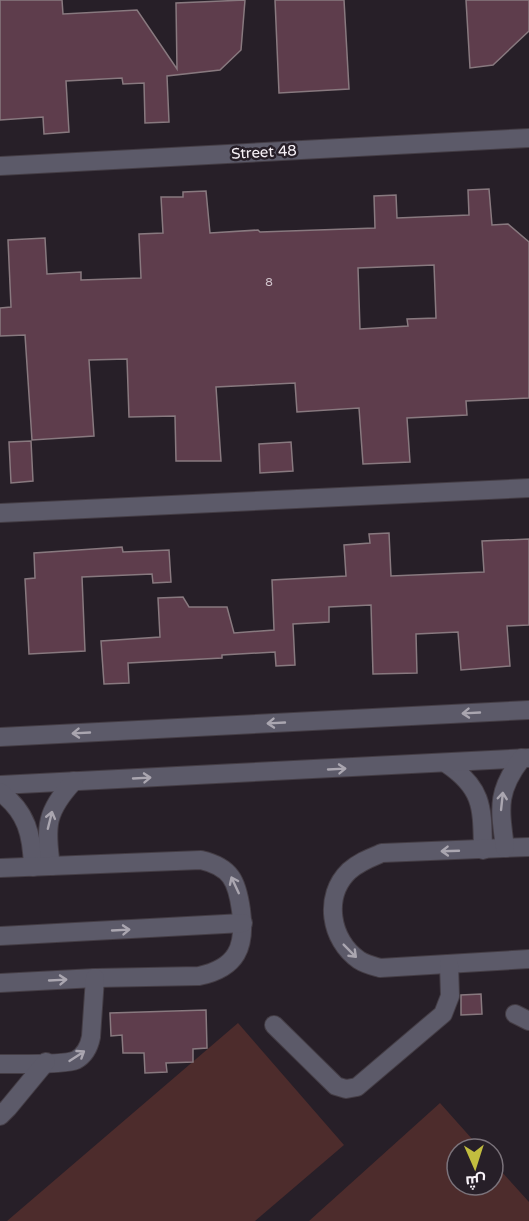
<svg xmlns="http://www.w3.org/2000/svg" width="529" height="1221" font-family="'Varela Round',Cairo,sans-serif">
<rect width="100%" height="100%" fill="#271f28"/>
<g fill="#4d2c2c">
<path d="M238 1023 344 1145 255 1221H7Z"/>
<path d="M440 1103 481 1149H457V1185H493V1162L529 1202V1221H309Z"/>
</g>
<g fill="#5e3d4c" stroke="#88797f" stroke-width="1.5" fill-rule="evenodd">
<path d="M0 0H62L63 14 137 10 177 69 176 3 245 0 241 50 220 70 167 76 169 122 145 123 144 83 123 84 122 78 66 81 69 132 44 134 43 117 0 120Z"/>
<path d="M275 0H344L349 89 279 93Z"/>
<path d="M466 0H529V31L493 65 470 68Z"/>
<path d="M489 189 492 225 508 224 529 242V398L466 401 467 415 407 418 410 462 363 464 359 408 297 412 295 383 216 387 221 461H176L175 416 129 417 127 359 89 360 94 436 32 440 25 335 0 336V308L11 307 8 240 45 238 47 274 81 272V280L141 278 139 234 163 233 161 197H183V192L206 191 210 233 258 230 260 232 375 228 374 196 396 195 397 218 469 215 468 190ZM434 265 436 318 407 319 408 326 360 329 358 268Z"/>
<path d="M31 441 33 481 11 483 9 442Z"/>
<path d="M291 442 293 471 260 473 259 444Z"/>
<path d="M389 533 391 576 484 572 482 541 529 539V625L507 626 510 666 461 670 458 632 416 634 417 673 373 674 371 605 329 607V622L293 624 295 665 276 666 275 652 222 655V658L128 663 129 683 104 684 101 641 160 637 158 598 183 597 189 607H227L234 633 274 630 272 580 346 576 344 545 370 543 369 534Z"/>
<path d="M122 547 123 552 169 550 171 582 153 583 152 574 82 577 85 651 29 654 25 579 35 578 34 553Z"/>
<path d="M481 994 482 1014 461 1015V995Z"/>
<path d="M206 1010 207 1048 193 1049V1062L166 1063 167 1072 145 1073 144 1053H123L122 1035 111 1036 110 1013Z"/>
</g>
<g fill="none" stroke-linecap="round" stroke-linejoin="round">
<defs>
<g id="minor">
<path d="M0 166 529 138"/>
<path d="M0 513 529 488"/>
<path d="M0 737 529 710"/>
<path d="M447 764C484 789 482 809 483 850"/>
<path d="M0 785 529 758"/>
<path d="M0 792C27 812 32 835 33 867"/>
<path d="M529 847 382 853C370 858 359 862 349 871 323 896 330 940 359 960 365 964 373 966 380 968L529 959"/>
<path d="M505 848C500 808 496 792 522 758"/>
<path d="M51 866C45 826 46 811 74 781"/>
<path d="M0 868 201 860C231 867 237 881 241 910 246 947 237 968 199 976L95 978 0 983"/>
<path d="M0 936 243 923"/>
<path d="M515 1014 529 1021"/>
<path d="M274 1025 336 1086 346 1089 357 1087 443 1014 450 996 449 964"/>
<path d="M0 1064C16 1064 65 1065 76 1060 85 1055 89 1047 91 1037L95 978"/>
<path d="M0 1116 8 1108 46 1062"/>
</g>
</defs>
<use href="#minor" stroke="#443d45" stroke-width="20"/>
<use href="#minor" stroke="#5c5a69" stroke-width="18"/>
</g>
<defs><path id="oneway-shaft" d="M-6 0H5M1.5-3L5.5 0L1.5 3" fill="none" stroke-width="1.6" stroke-linecap="round" stroke-linejoin="round" transform="scale(1.5)"/></defs>
<g stroke="#aaa6b0">
<use href="#oneway-shaft" transform="translate(471 713) rotate(177)"/>
<use href="#oneway-shaft" transform="translate(276 723) rotate(177)"/>
<use href="#oneway-shaft" transform="translate(81 733) rotate(177)"/>
<use href="#oneway-shaft" transform="translate(337 769) rotate(-3)"/>
<use href="#oneway-shaft" transform="translate(142 778) rotate(-3)"/>
<use href="#oneway-shaft" transform="translate(502 801) rotate(-84)"/>
<use href="#oneway-shaft" transform="translate(50 820) rotate(-76)"/>
<use href="#oneway-shaft" transform="translate(450 851) rotate(178)"/>
<use href="#oneway-shaft" transform="translate(235 885) rotate(-115)"/>
<use href="#oneway-shaft" transform="translate(121 930) rotate(-3)"/>
<use href="#oneway-shaft" transform="translate(350 951) rotate(45)"/>
<use href="#oneway-shaft" transform="translate(58 980) rotate(-3)"/>
<use href="#oneway-shaft" transform="translate(77 1056) rotate(-33)"/>
</g>
<g text-anchor="middle" dominant-baseline="central" stroke-width="5" stroke-linejoin="round" paint-order="stroke">
<g font-size="12" fill="#d2c5cd">
<text x="269" y="282">8</text>
</g>
<g font-size="15" fill="#f8f2f8" stroke="#271f28">
<text transform="translate(264 152) rotate(-3)">Street 48</text>
</g>
</g>
<g transform="translate(475 1167) rotate(177)"><circle r="28" fill="#271f28" stroke="#7b737b" stroke-width="1.5"/>
<path d="M0-4.5L10 22L0 15L-10 22Z" fill="#c2bd3f"/>
<text y="-9" font-size="16" font-weight="bold" text-anchor="middle" fill="#f8f2f8">ش</text>
</g>
</svg>
